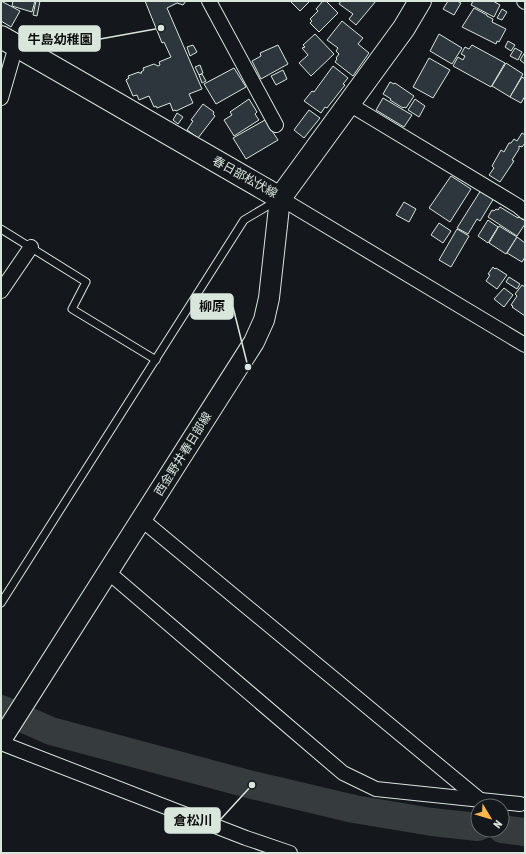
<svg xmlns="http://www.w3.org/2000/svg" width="526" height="854" font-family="'Asap Condensed','Noto Sans JP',sans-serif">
<rect width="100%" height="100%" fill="#14181c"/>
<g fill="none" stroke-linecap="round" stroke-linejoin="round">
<g stroke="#363b3e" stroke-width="28">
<path d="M1 709 51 731 252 785 354 809 432 822 478 827"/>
<path d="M502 829 525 832"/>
</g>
</g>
<g fill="#2c363c" stroke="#d8e6dc">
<path d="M1 1 20 11 11 27 1 21Z"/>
<path d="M13 1H35L32 12 12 6Z"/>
<path d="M36 1H40L37 16 33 15Z"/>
<path d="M145 1H186L183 5 177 3 167 8 202 89 189 94 193 103 176 111 175 110 173 111 170 103 157 108 156 106 154 107 149 96 139 100 137 95 133 96 126 80 129 78 128 76 139 72V73H142L141 72 144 70 143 68 154 64 158 66 160 65 159 62 171 57 164 42 162 43Z"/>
<path d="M290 1H310L300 11Z"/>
<path d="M323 1H326L338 13 319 32 310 23 312 21 310 19 318 11 316 9Z"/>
<path d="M341 1H376L356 25 349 19 353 14 339 4Z"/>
<path d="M448 1H457L461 3 454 15 443 9Z"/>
<path d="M473 1H493L500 5 494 17 471 5Z"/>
<path d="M474 8 487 15V16L493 19 492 22 506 29 499 42 497 41 496 44 462 27Z"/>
<path d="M502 9 507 12 502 20 497 18Z"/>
<path d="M342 21 363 38 358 44 369 53 353 76 335 62 337 59 336 58 339 54 336 51 338 48 327 40Z"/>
<path d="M315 34 334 54 311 76 299 63 308 55 302 48 305 47 303 45Z"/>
<path d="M439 34 462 48 452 64 430 51Z"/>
<path d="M508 41 515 45 511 51 505 47Z"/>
<path d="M193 45 197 52 190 56 187 47Z"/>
<path d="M278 45 288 64 261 79 252 61 261 56 260 53Z"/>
<path d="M472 45 505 63 491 87 453 66 458 57 463 60 465 56 461 54 465 47 469 49Z"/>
<path d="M515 48 522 52 518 60 510 56Z"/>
<path d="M525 52V64L520 60Z"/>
<path d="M429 58 450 70 433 98 413 87Z"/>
<path d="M506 63 523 74 510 97 492 86Z"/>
<path d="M200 65 203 73 199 75 195 67Z"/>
<path d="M333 66 348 78 343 84 345 85 327 108 325 107 321 113 304 101 312 91 314 92Z"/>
<path d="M234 68 246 87 216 104 204 84Z"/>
<path d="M283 70 287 79 276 85 271 76Z"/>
<path d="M202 74 206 81 202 83 199 75Z"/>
<path d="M522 77 525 79V96L521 103 510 97Z"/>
<path d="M390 82 394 84 395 83 414 96 406 108 404 107 403 108 390 100 391 99 383 94Z"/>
<path d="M383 98 412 115 404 127 376 110Z"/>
<path d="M249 99 257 112 255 114 259 120 234 136 224 120 232 115 230 112Z"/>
<path d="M415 99 425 106 419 117 408 110Z"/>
<path d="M203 104 214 112 213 114 215 116 198 138 187 130 193 121 191 120Z"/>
<path d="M309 110 320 118 304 138 294 130Z"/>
<path d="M177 113 183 117 178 124 173 120Z"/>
<path d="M265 120 278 140 246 159 233 138Z"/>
<path d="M522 133 525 135V143L522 147 519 146V149L512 160 514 161 500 182 489 175 494 168 492 166 501 150 504 152 509 143H511L514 139 517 141Z"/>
<path d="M451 176 471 189 450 222 429 208Z"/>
<path d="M481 190 494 198 480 221 477 219 468 234 457 228Z"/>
<path d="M404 202 416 209 409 222 396 215Z"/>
<path d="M500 207 518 218 519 217 525 221V224L517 236 488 217 492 210 494 211 496 209 498 210Z"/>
<path d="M488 220 498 227 488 243 478 236Z"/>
<path d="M439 223 451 231 443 243 431 235Z"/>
<path d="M499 226 517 237 506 254 489 243Z"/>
<path d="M457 229 469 236 451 267 439 260Z"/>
<path d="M517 237 525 243V257L522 262 507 253Z"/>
<path d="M493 267 495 269 496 268 507 275 497 289 486 281 490 275 488 274Z"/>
<path d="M509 277 520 284 517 289 506 282Z"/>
<path d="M522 285 525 287V316L512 307 513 306 511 305 517 296 515 294Z"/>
<path d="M504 288 513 295 504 307 494 299Z"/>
</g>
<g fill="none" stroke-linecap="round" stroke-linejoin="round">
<defs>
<g id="service">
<path d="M1 229 86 282 72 309 156 360"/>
<path d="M1 603 244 220 276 201"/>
</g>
<g id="minor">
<path d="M209 1 276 125"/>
<path d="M524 1 525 2"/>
<path d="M1 98 16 46"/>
<path d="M349 104 518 206 525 212"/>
<path d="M280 198 525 345"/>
<path d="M1 291 31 247"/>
<path d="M141 519 480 800"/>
<path d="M108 572 343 773 376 789 520 804"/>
<path d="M1 743 246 838 290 853"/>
</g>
<path id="secondary" d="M1 740 254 342 264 320 269 298 280 198"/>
<path id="primary" d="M1 37 280 198 404 28 420 1"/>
</defs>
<use href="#service" stroke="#d8e6dc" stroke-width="9"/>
<use href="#minor" stroke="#d8e6dc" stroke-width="16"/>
<use href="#secondary" stroke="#d8e6dc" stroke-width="22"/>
<use href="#primary" stroke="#d8e6dc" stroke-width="24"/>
<use href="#service" stroke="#14181c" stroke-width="7"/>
<use href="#minor" stroke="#14181c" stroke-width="14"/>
<use href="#secondary" stroke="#14181c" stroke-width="20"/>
<use href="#primary" stroke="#14181c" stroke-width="22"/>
</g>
<g text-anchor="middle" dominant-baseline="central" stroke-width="3" stroke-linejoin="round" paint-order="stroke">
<g font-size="12" fill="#d8e6dc" stroke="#14181c">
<text transform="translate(245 177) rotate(29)">春日部松伏線</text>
<text transform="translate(183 454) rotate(-58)">西金野井春日部線</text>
</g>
</g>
<path fill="none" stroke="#d8e6dc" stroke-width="1.5" d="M161 28L100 39M248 367L233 307M252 785L220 820"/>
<g fill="#d8e6dc" stroke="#14181c" stroke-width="1.5">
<circle cx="161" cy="28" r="4"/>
<circle cx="248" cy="367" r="4"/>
<circle cx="252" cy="785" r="4"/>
</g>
<g fill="#d8e6dc" stroke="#d8e6dc" stroke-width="1.5">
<rect x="19" y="26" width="81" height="25" rx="4"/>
<rect x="191" y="294" width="42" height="25" rx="4"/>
<rect x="165" y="808" width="55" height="25" rx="4"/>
</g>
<g font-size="13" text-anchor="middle" font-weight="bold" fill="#111">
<text x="60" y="44">牛島幼稚園</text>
<text x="212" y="311">柳原</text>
<text x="193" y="825">倉松川</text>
</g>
<rect width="526" height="854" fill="none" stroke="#d8e6dc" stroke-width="4"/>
<g transform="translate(490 818) rotate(128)"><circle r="19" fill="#14181c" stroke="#626a69"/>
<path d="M0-3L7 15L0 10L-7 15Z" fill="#ffb74d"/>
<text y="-6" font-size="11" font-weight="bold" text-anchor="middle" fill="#d8e6dc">N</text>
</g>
</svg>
